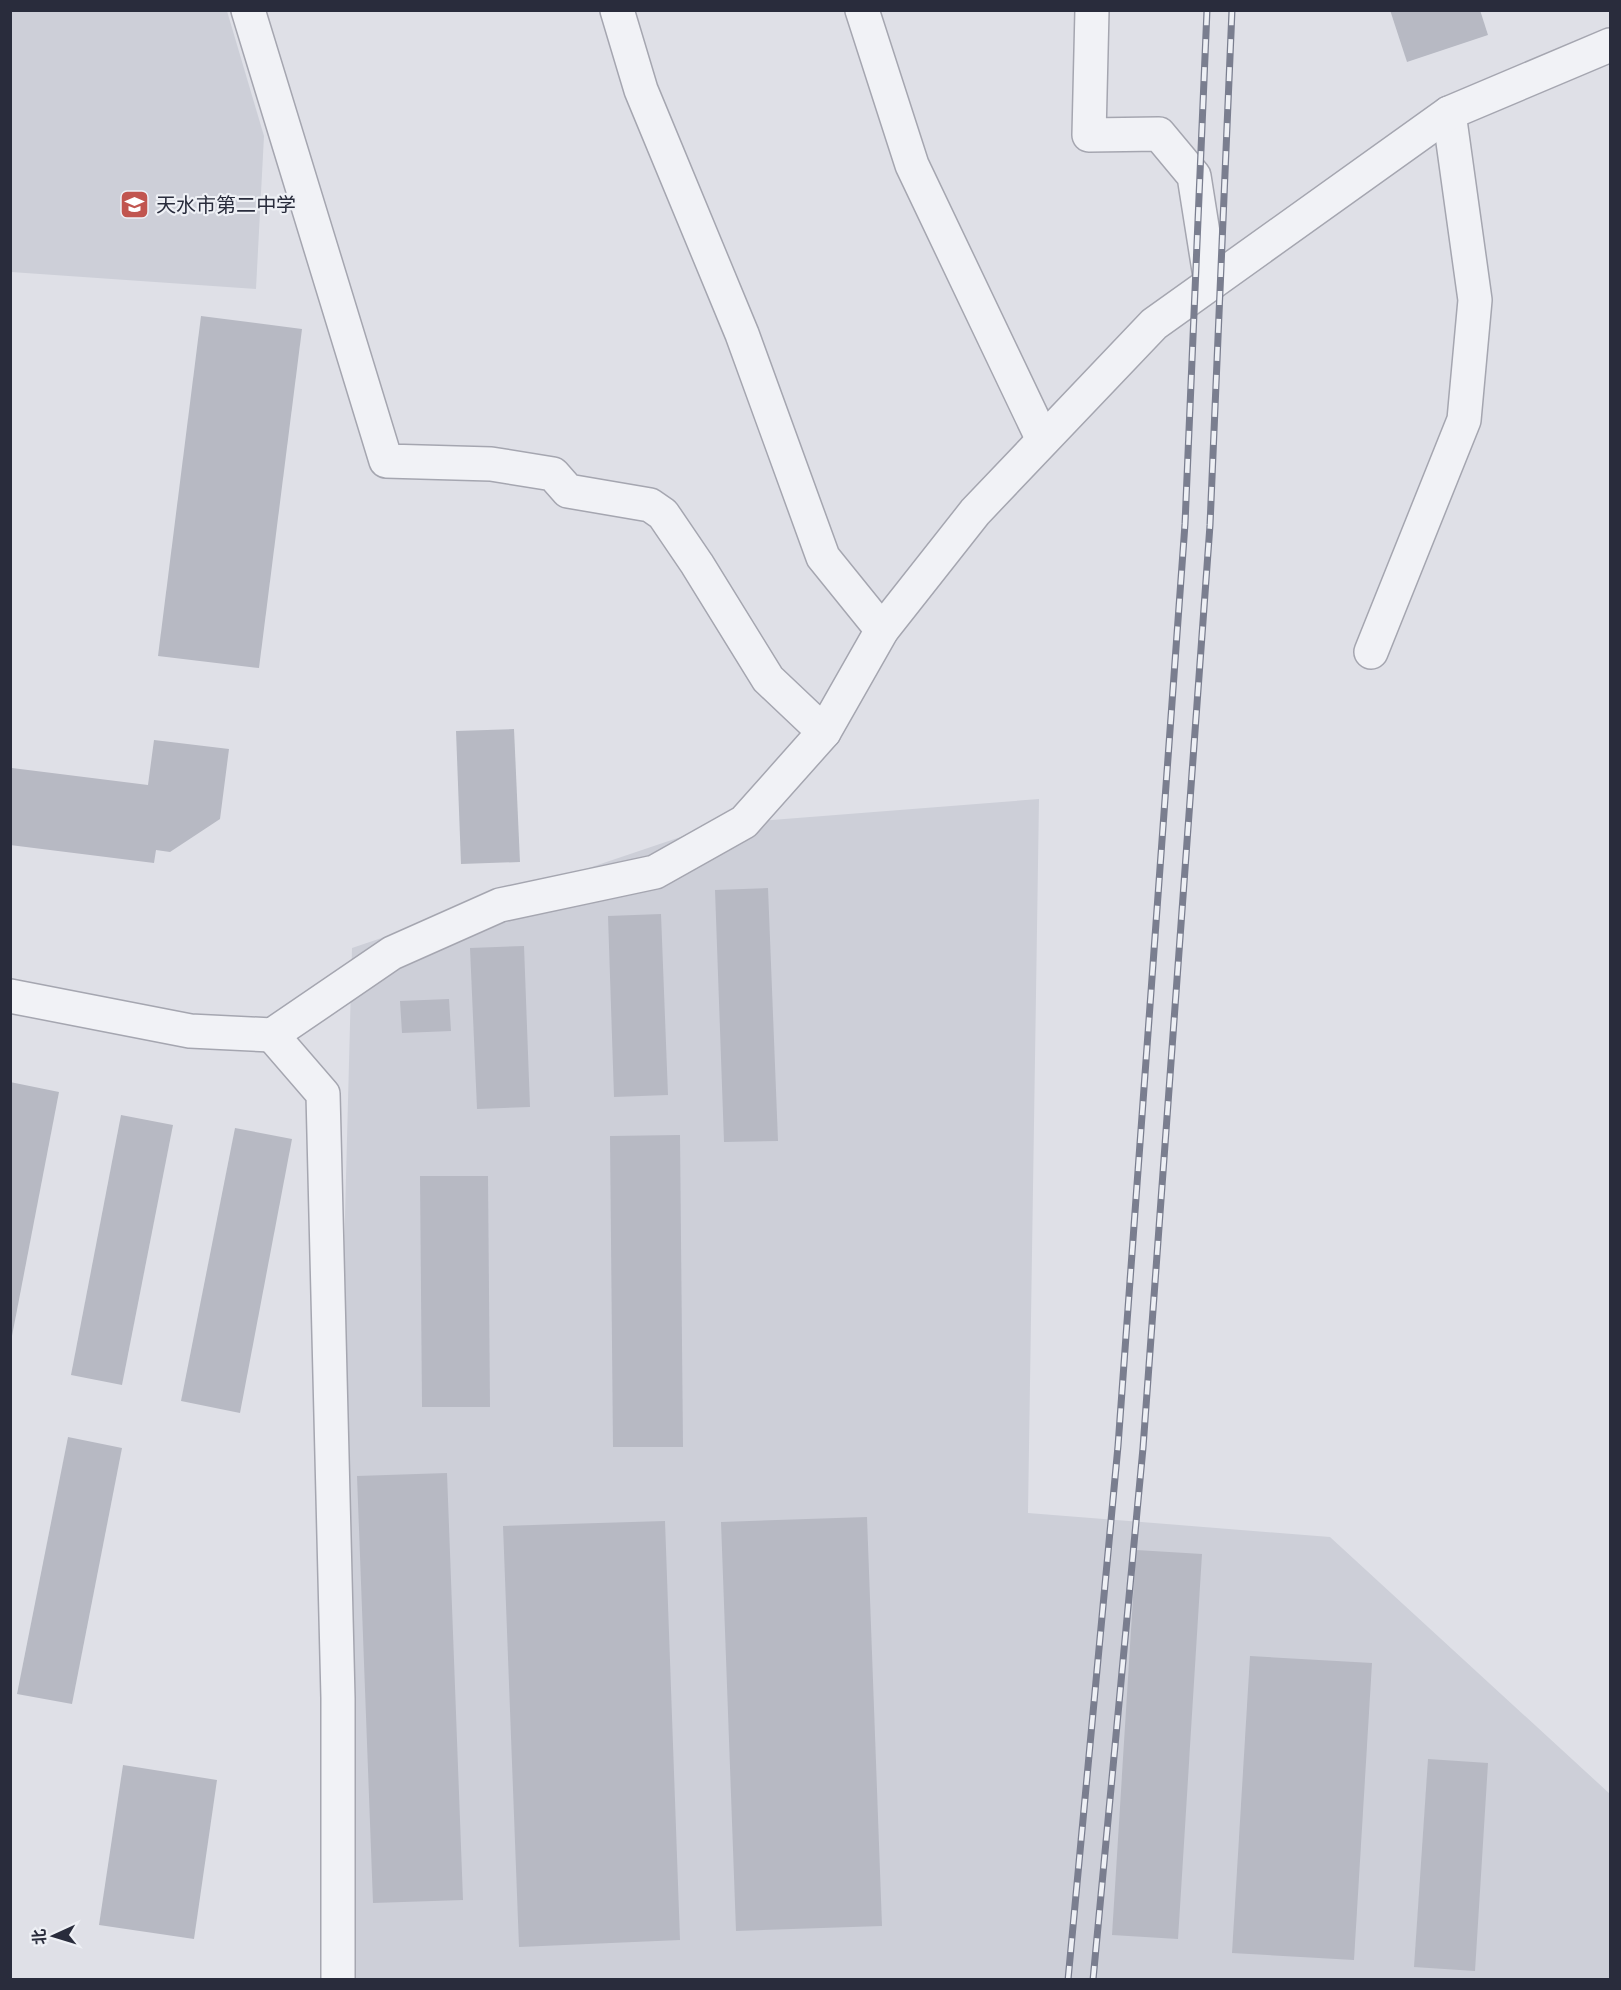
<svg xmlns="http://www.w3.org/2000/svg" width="1621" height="1990" font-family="'Noto Sans','Noto Sans SC',sans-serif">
<rect width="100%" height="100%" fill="#dfe0e7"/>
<g fill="#cdcfd8">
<path d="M10 11H227L264 136 256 289 11 272Z"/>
<path d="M1039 799 1028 1513 1330 1537 1610 1794V1979L325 1980 352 948 719 824Z"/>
</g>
<g fill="#b7b9c3">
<path d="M1390 10H1480L1488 35 1407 62Z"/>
<path d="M201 316 302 329 259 668 158 656Z"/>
<path d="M514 729 520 862 461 864 456 731Z"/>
<path d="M154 740 229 749 220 819 170 852 156 850 154 863 10 845 12 768 148 785Z"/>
<path d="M768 888 778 1141 724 1142 715 890Z"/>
<path d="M661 914 668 1095 614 1097 608 916Z"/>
<path d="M524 946 530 1107 477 1109 470 948Z"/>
<path d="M449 999 451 1031 402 1033 400 1001Z"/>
<path d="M10 1082 59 1092 12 1336H10Z"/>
<path d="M121 1115 173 1125 122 1385 71 1375Z"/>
<path d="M235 1128 292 1139 240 1413 181 1401Z"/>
<path d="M680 1135 683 1447H613L610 1136Z"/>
<path d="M420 1176H488L490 1407H422Z"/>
<path d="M68 1437 122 1448 72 1704 17 1694Z"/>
<path d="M447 1473 463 1900 373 1903 357 1476Z"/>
<path d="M867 1517 882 1926 736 1931 721 1522Z"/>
<path d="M665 1521 680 1940 519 1947 503 1526Z"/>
<path d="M1136 1550 1202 1554 1178 1939 1112 1935Z"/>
<path d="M1250 1656 1372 1663 1354 1960 1232 1953Z"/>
<path d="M1428 1759 1488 1763 1475 1971 1414 1967Z"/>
<path d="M123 1765 217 1780 194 1939 99 1925Z"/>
</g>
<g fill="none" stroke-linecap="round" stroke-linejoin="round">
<defs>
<g id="minor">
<path d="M248 10 386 461 491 464 553 474 568 491 650 505 663 514 697 564 768 679 824 732"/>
<path d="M617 10 641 90 742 334 823 557 882 630"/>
<path d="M862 10 912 165 1043 440"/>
<path d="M1092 10 1089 135 1159 134 1194 176 1211 283"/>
<path d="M1371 652 1464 420 1475 300 1449 113"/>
<path d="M10 996 190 1031 272 1035 392 953 500 905 655 872 744 822 824 732 882 630 975 512 1154 324 1449 113 1610 45"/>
<path d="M272 1035 323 1094 338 1698V1980"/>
</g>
</defs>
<use href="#minor" stroke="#a5a6b0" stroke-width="36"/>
<use href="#minor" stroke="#f1f2f6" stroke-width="33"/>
<defs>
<g id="rail">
<path d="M1068 1980 1118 1446 1185 524 1207 10"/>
<path d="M1093 1980 1143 1448 1210 525 1232 10"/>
</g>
</defs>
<use href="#rail" stroke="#7a7e8f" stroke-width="7"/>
<use href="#rail" stroke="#eef0f5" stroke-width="4.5" stroke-dasharray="14" stroke-linecap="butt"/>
</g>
<defs>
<symbol id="school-square" viewBox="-11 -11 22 22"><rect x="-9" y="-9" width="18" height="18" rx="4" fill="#c1554f" stroke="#eef0f5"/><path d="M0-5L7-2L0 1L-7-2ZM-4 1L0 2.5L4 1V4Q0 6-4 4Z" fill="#fff"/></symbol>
</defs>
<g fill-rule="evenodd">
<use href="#school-square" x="118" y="188" width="33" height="33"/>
</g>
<g text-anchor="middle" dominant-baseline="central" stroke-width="4.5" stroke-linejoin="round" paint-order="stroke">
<g font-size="20" fill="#292c3c" stroke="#eef0f5" text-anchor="start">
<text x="156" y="204">天水市第二中学</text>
</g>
</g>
<rect width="1621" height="1990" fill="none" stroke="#292c3c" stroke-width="24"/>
<g transform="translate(54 1936) rotate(266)" stroke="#eef0f5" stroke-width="4.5" paint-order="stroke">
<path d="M0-4.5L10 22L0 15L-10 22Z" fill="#292c3c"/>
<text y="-9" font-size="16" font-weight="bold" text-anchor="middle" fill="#292c3c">北</text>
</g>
</svg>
